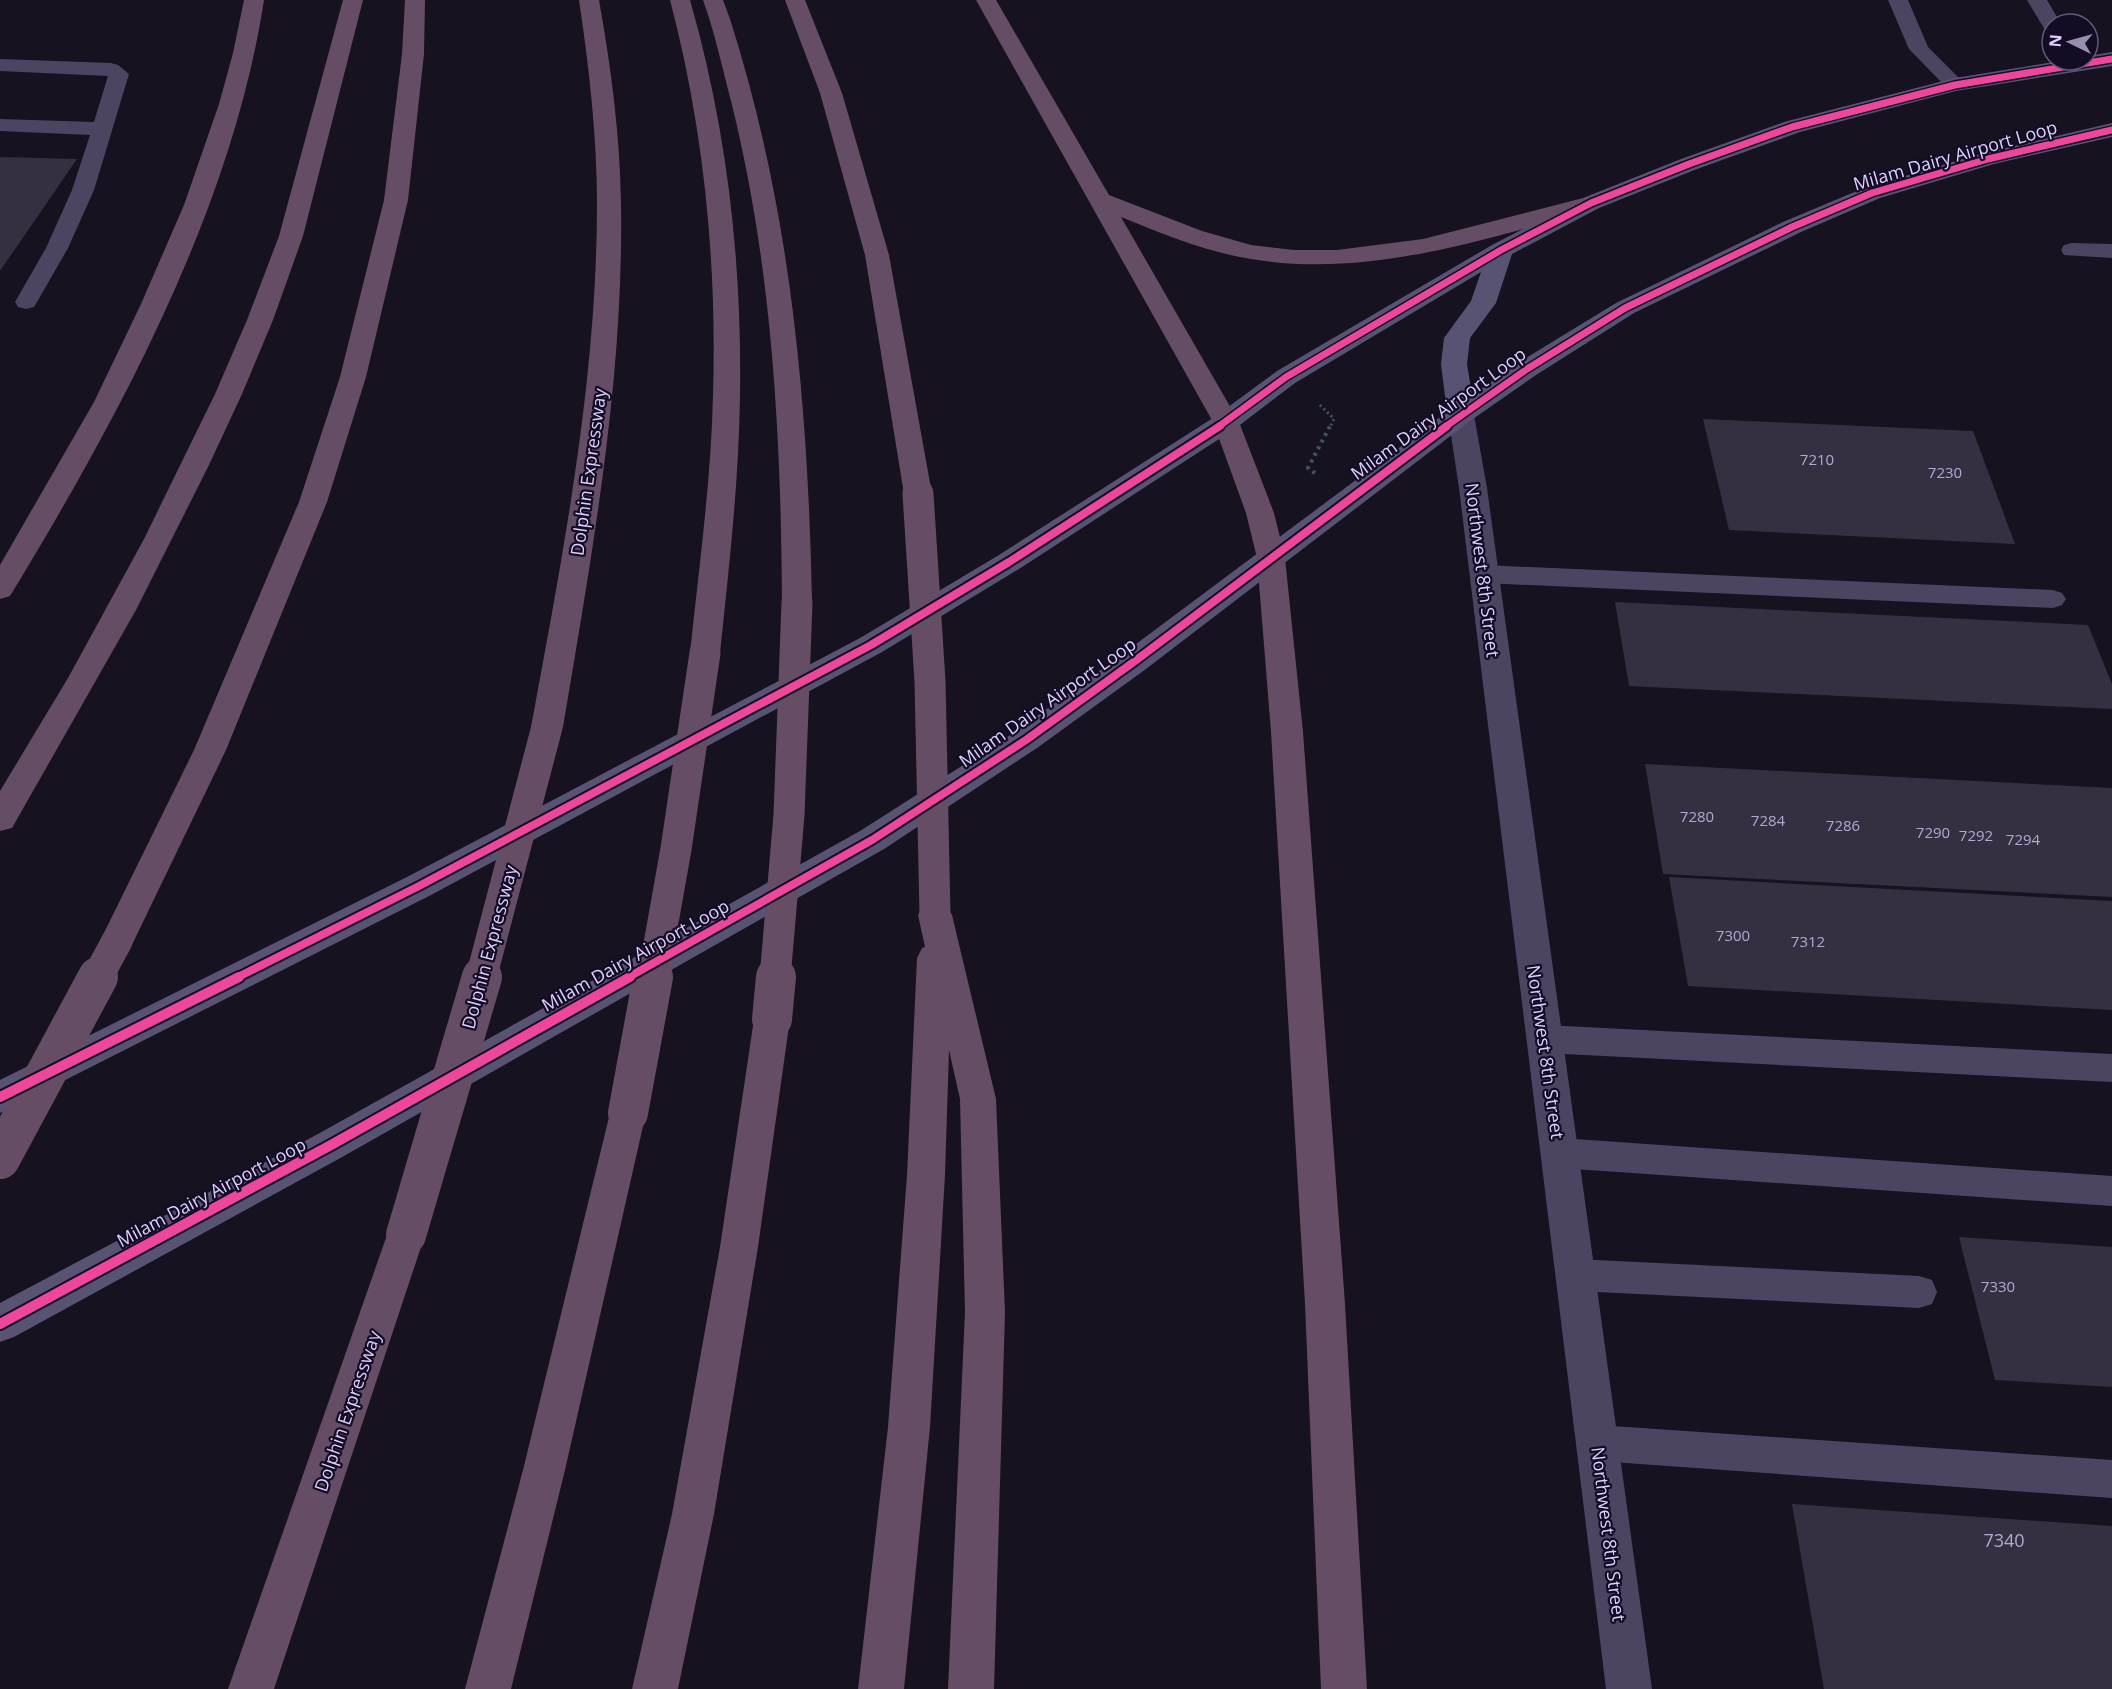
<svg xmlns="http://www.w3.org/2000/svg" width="2112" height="1689" font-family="'Open Sans',sans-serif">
<rect width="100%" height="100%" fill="#16121f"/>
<g fill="#362f42">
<path d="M0 157 77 159 0 271Z"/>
<path d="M1703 419 1973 431 2015 544 1729 530Z"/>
<path d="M1615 602 2088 625 2112 684V709L1629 686Z"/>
<path d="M1645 764 2112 788V897L1663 874Z"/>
<path d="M1669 877 2112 901V1010L1688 986Z"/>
<path d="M1959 1237 2112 1247V1387L1995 1380Z"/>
<path d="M1792 1504 2112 1526V1689H1824Z"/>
</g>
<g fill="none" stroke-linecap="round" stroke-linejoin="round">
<path stroke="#465163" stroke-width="3" stroke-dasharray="2 3" stroke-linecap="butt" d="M1320 405 1334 419 1330 427"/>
<path stroke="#465163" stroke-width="4" stroke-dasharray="3 4.5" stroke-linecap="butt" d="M1315 473 1308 468 1330 426"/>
<g fill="#4b4561" fill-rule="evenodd">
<path d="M1888 0H1908L1928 47 1962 81 1965 85 1962 89H1948L1909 49Z"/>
<path d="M2027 0H2047L2061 24H2052V32L2045 30Z"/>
<path d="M0 59 111 63 118 65 129 74 94 190 68 248 37 302 34 307 26 309 18 307 15 302 46 248 72 190 90 135 0 131V119L94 122 108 76 0 71Z"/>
<path d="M2072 243 2112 244V258L2064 255 2061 250 2064 245Z"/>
<path d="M1483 565 2053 590 2062 593 2066 599 2062 605 2053 608 1483 583 1474 580 1470 574 1474 568Z"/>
<path d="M1545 1025 2112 1054V1082L1545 1053 1533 1049 1529 1039 1533 1029Z"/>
<path d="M1560 1138 2112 1176V1206L1560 1168 1548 1163 1543 1153 1548 1143Z"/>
<path d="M1576 1259 1919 1276 1932 1280 1937 1292 1932 1304 1919 1308 1576 1291 1563 1286 1558 1275 1563 1264Z"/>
<path d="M1598 1425 2112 1460V1498L1598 1461 1585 1456 1579 1443 1585 1430Z"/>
</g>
<path fill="#4b4561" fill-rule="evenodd" d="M1461 407 1470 409 1474 415 1487 488 1652 1689H1606L1459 488 1448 415 1452 409Z"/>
<path fill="#595373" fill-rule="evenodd" d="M2112 52V66L1956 91 1800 132 1697 169 1599 208 1512 254 1496 303 1470 338 1467 364 1472 395 1518 363 1616 303 1783 222 1864 188 1980 154 2112 123V137L1994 164 1880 198 1801 232 1634 313 1536 375 1470 421 1146 669 1037 748 884 849 344 1156 14 1337 0 1342V1303L318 1134 860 831 1015 732 1124 653 1447 412 1441 364 1444 338 1471 301 1481 272 1295 383 1236 428 1019 569 882 652 431 895 0 1113V1080L407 877 860 638 999 555 1216 416 1277 371 1492 245 1583 198 1681 159 1784 122 1955 78 2066 60H2088V56Z"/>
<g fill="#654d65" fill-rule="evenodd">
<path d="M244 0H264C232 209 119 417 10 596L0 599V565L94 402 141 304 184 205 219 104 233 53Z"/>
<path d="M343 0H363L303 236 273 320 242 394 208 467 136 610 12 828 0 831V791L68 678 144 539 215 394 247 320 279 236Z"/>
<path d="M405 0H425L424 54 408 200 366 377 327 502 226 750 129 951 117 955 105 951 100 941 194 750 299 502 340 377 384 200 402 54Z"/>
<path d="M579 0H599C611 67 620 135 621 203 624 379 592 554 563 727L558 735 547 738 536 735 531 727C563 554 597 380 597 204 597 136 589 67 579 0Z"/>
<path d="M670 0H690C727 129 742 261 740 395 739 481 729 567 720 653L716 661 705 664 694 661 690 653C699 567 711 482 713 395 717 262 704 129 670 0Z"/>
<path d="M703 0H723L730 19C791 210 808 403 812 602L807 609 797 612 787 609 782 602C781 433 772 265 731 101 722 67 715 33 703 0Z"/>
<path d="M785 0H805L842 93 889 255 932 494 928 500 918 503 908 500 904 494 865 255 820 93Z"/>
<path d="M976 0H996L1109 195 1202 231 1251 245 1294 250H1337L1423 239 1591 196 1599 198 1603 203 1599 208C1487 238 1369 279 1251 259 1206 252 1163 234 1121 217L1239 422 1274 513 1285 558 1303 732 1345 1304 1367 1689H1321L1305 1304 1271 732 1257 558 1246 513 1213 422Z"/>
<path d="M935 902 947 906 952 915 996 1099 1005 1312 994 1689H948L965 1312 960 1099 949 1050 945 1175 930 1427 904 1689H858L888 1427 907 1175 917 958 922 948 925 947 918 915 923 906Z"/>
<path d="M772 1004 785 1009 790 1019 758 1247 714 1514 678 1689H632L672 1514 720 1247 754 1019 759 1009Z"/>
<path d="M628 1097 641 1102 646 1113 565 1470 511 1689H465L523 1470 610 1113 615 1102Z"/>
<path d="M406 1218 420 1223 425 1235 274 1689H228L387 1235 392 1223Z"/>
</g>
<g stroke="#654d65" stroke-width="31">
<path d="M918 494 930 681 935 915"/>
<path d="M97 978 117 941"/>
<path d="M481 978 547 727"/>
<path d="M653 978 676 849 705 653"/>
<path d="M775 978 789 815 797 602"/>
</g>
<g stroke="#654d65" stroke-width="40">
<path d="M772 1019 776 977"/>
<path d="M628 1113 653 977"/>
<path d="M0 1159 98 977"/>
<path d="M406 1235 482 977"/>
</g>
<defs>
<g id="cycleway-far2">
<path d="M1218 427 1286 377 1501 250 1591 203 1689 164 1792 127 1955 85 2112 59"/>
<path d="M1445 427 1527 369 1625 308 1792 227 1872 193 1988 159 2112 130"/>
</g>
<g id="cycleway-far1">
<path d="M236 978 419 886 871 645 1009 562 1220 426"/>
<path d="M627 978 872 840 1026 740 1135 661 1447 426"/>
</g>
<g id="cycleway">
<path d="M0 1097 239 977"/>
<path d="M0 1324 331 1145 630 977"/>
</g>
</defs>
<use href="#cycleway-far2" stroke="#140c25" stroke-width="10"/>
<use href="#cycleway-far1" stroke="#140c25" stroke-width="12"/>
<use href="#cycleway" stroke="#140c25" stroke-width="14"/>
<use href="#cycleway-far2" stroke="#ed469a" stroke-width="7"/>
<use href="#cycleway-far1" stroke="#ed469a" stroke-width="8"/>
<use href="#cycleway" stroke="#ed469a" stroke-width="10"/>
</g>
<g text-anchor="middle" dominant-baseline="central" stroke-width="4.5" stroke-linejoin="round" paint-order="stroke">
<g font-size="15" fill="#b3a8d0">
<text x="1817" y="459">7210</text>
<text x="1945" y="472">7230</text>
<text x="1697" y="816">7280</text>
<text x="1768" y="820">7284</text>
<text x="1843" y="825">7286</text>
<text x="1933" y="832">7290</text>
<text x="1976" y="835">7292</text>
<text x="2023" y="839">7294</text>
<text x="1733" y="935">7300</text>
<text x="1808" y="941">7312</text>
<text x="1998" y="1286">7330</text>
</g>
<g font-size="18" fill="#ddd0ff" stroke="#140c25">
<text transform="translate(1955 155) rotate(-16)">Milam Dairy Airport Loop</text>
<text transform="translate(1438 413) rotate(-36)">Milam Dairy Airport Loop</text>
<text transform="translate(588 472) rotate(-82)">Dolphin Expressway</text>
<text transform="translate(1483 570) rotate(83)">Northwest 8th Street</text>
<text transform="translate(1047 702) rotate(-35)">Milam Dairy Airport Loop</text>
<text transform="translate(489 947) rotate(-75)">Dolphin Expressway</text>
<text transform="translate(635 955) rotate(-29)">Milam Dairy Airport Loop</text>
<text transform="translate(1546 1052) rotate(82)">Northwest 8th Street</text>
<text transform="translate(211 1192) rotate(-28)">Milam Dairy Airport Loop</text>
<text transform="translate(347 1411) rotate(-71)">Dolphin Expressway</text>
<text transform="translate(1609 1534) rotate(83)">Northwest 8th Street</text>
</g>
<g font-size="18" fill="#b3a8d0">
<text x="2004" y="1540">7340</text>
</g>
</g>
<g transform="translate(2070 42) rotate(275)"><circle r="28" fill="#140c25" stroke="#645a7c" stroke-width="1.5"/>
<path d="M0-4.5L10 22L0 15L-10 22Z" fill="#978eb1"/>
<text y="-9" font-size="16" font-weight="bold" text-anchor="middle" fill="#ddd0ff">N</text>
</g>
</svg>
